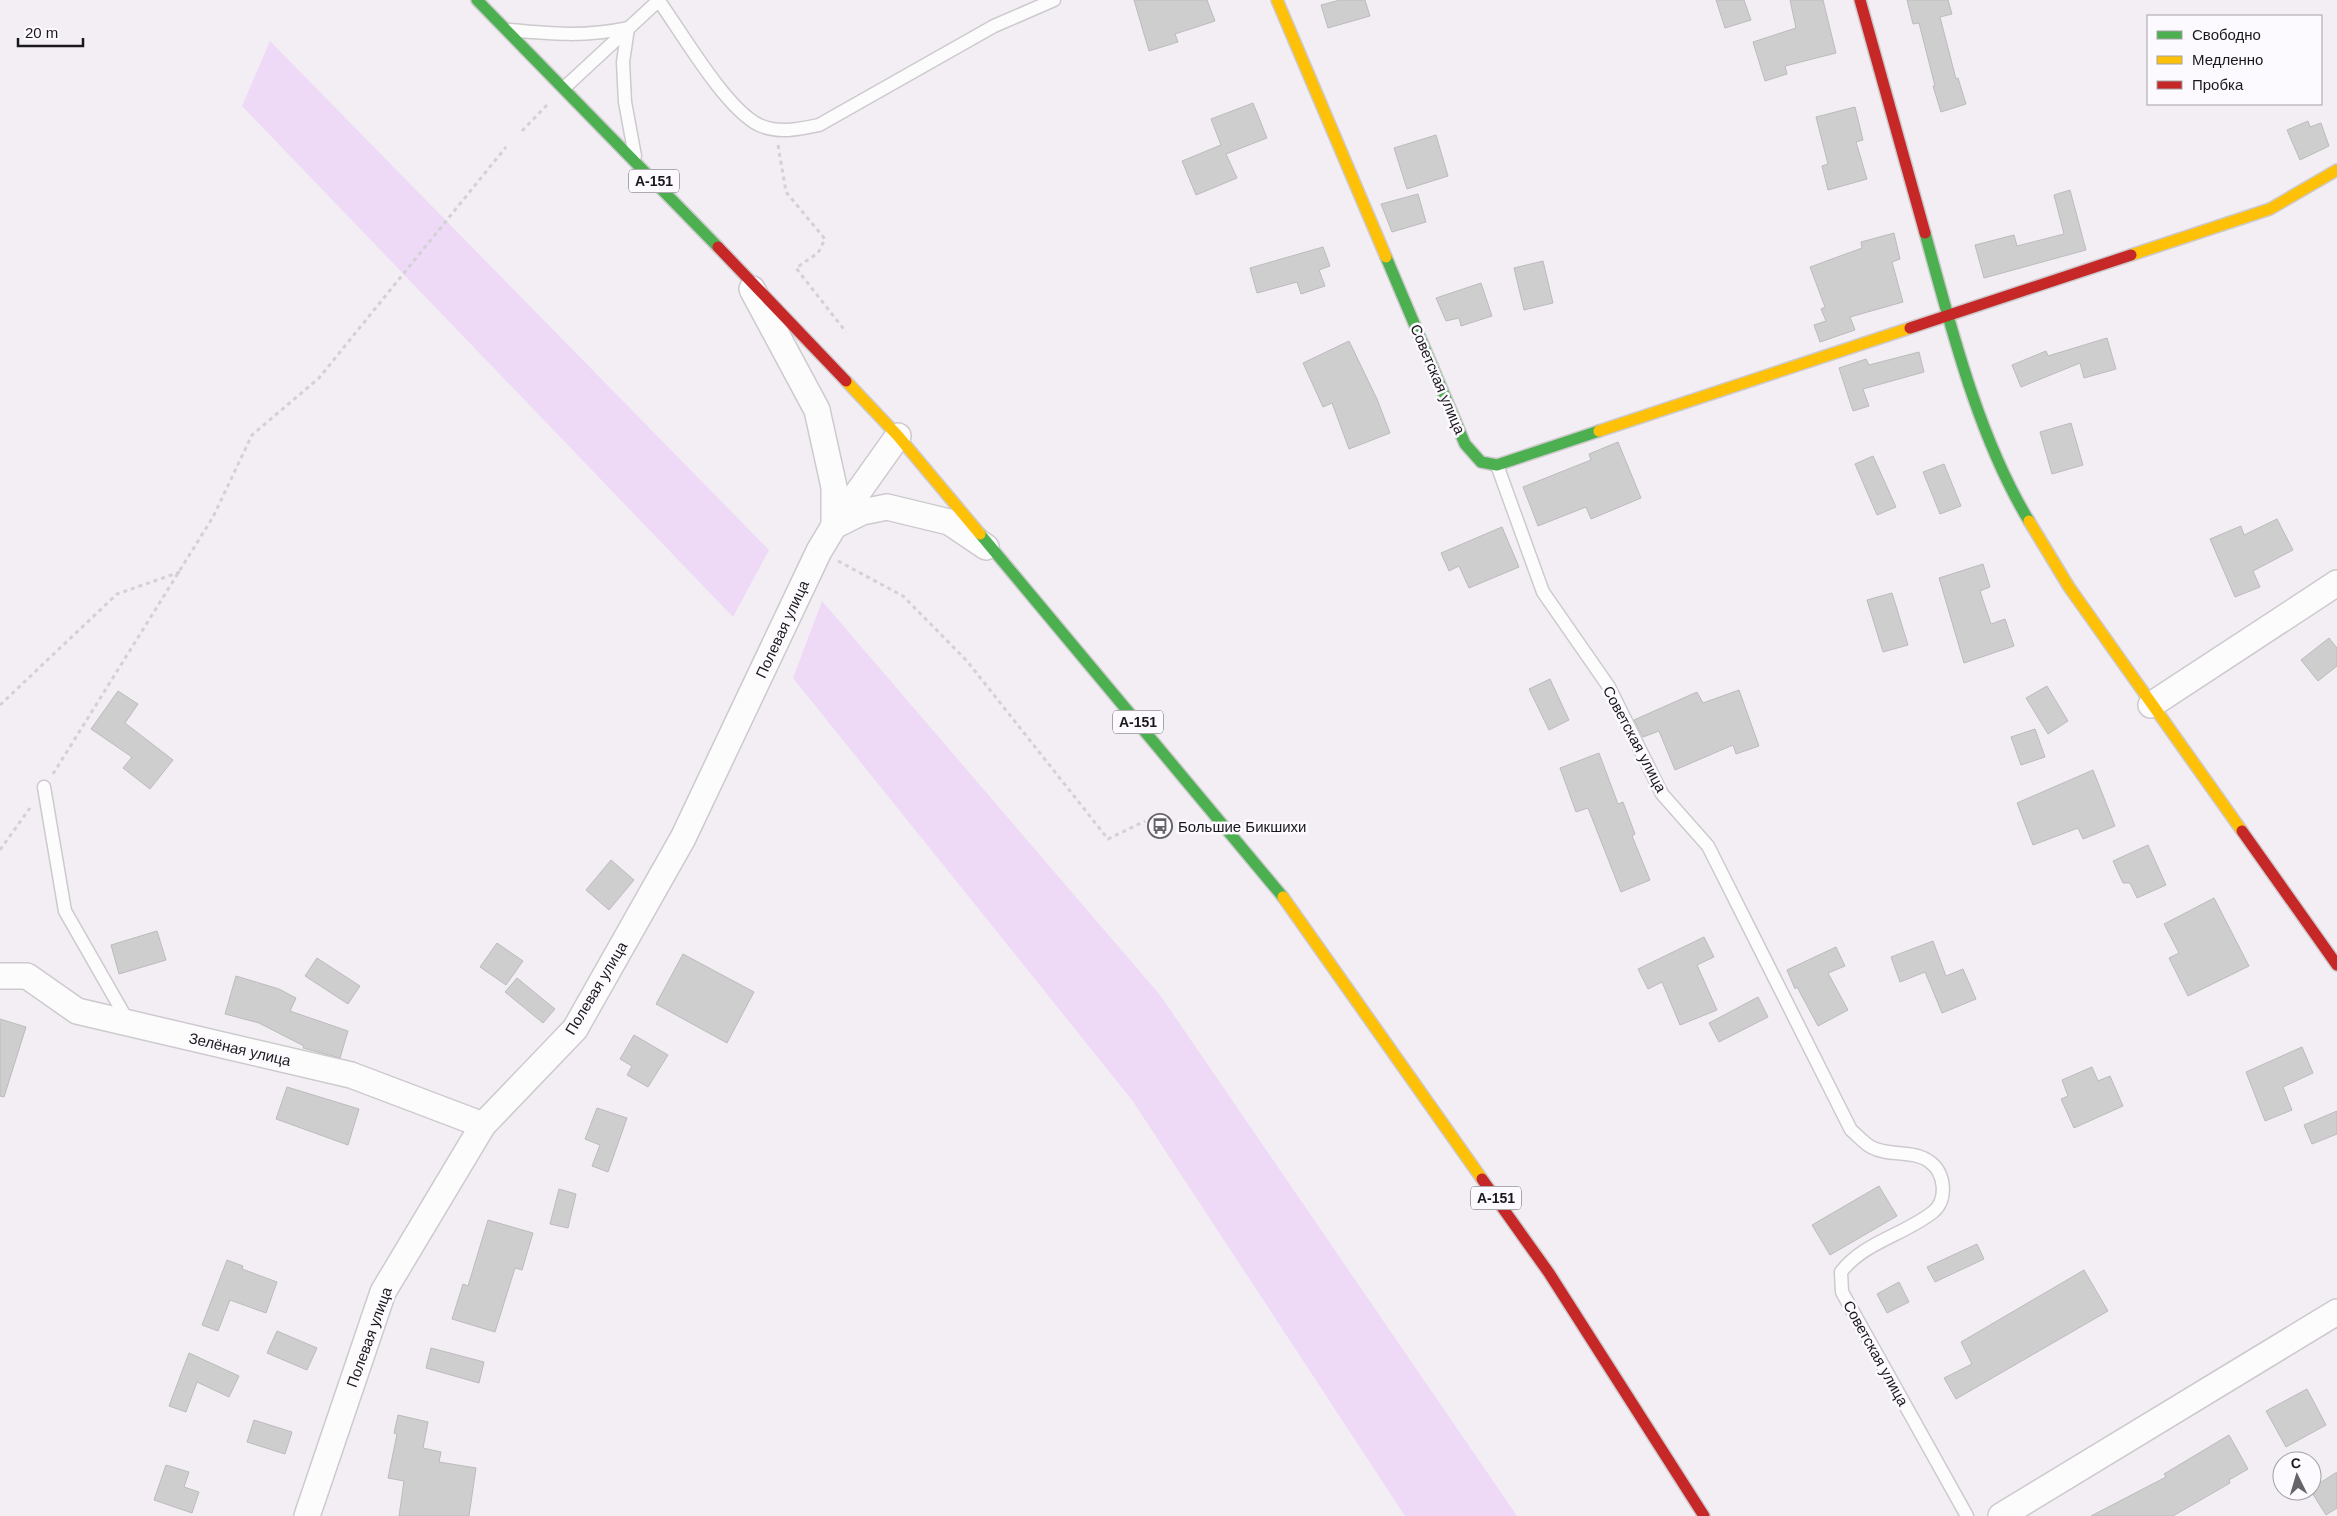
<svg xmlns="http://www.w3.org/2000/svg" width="2337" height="1516" font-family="Helvetica,sans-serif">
<rect width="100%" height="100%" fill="#f2eef4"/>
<g fill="#eedaf7">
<path d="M270 41 769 550 733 617 242 106Z"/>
<path d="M822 601 1160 995 1517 1516H1405L1132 1100 793 678Z"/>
</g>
<g fill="#cfcecf" stroke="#bcbbbc">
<path d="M1134 0H1207L1215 21 1175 34 1178 42 1149 51Z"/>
<path d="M1340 0H1365L1370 16 1328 28 1321 5Z"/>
<path d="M1716 0H1744L1751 20 1725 28Z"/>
<path d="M1790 0H1823L1836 53 1785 66 1787 74 1765 81 1753 42 1796 28Z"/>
<path d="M1907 0H1948L1952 14 1940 17 1956 79 1958 78 1966 104 1941 112 1933 86H1935L1919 23 1913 24Z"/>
<path d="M1253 103 1267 138 1226 154 1237 178 1196 195 1182 161 1221 145 1211 119Z"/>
<path d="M1855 107 1863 140 1856 142 1867 179 1828 190 1822 166 1828 164 1816 117Z"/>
<path d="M2308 121 2310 127 2321 123 2329 146 2300 160 2287 130Z"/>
<path d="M1436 135 1448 176 1407 189 1394 148Z"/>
<path d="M2070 190 2086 250 1984 278 1975 245 2014 235 2017 246 2064 234 2054 195Z"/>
<path d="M1418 194 1426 222 1392 232 1381 204Z"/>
<path d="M1894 233 1900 259 1892 262 1903 302 1850 317 1855 330 1820 342 1814 325 1826 321 1821 309 1825 307 1810 267 1862 248 1861 242Z"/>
<path d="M1323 247 1330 266 1319 270 1325 286 1301 294 1297 282 1257 293 1250 268Z"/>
<path d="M1543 261 1553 303 1524 310 1514 268Z"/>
<path d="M1481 283 1492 316 1461 326 1459 318 1446 321 1436 298Z"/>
<path d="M2107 338 2116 369 2084 378 2080 363 2021 387 2012 365 2046 351 2048 356Z"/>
<path d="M1349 341 1377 399 1390 433 1349 449 1332 403 1323 407 1303 363Z"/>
<path d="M1919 352 1924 372 1863 389 1869 406 1853 411 1839 368 1866 359 1869 365Z"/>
<path d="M2071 423 2083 465 2052 474 2040 432Z"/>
<path d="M1618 442 1641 498 1591 519 1586 507 1538 526 1523 487 1591 460 1589 454Z"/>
<path d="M1873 456 1896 507 1877 515 1855 464Z"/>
<path d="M1944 464 1961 506 1940 514 1923 472Z"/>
<path d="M2277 519 2293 550 2253 571 2260 587 2235 597 2210 539 2241 526 2244 535Z"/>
<path d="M1502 527 1519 567 1469 588 1459 566 1449 571 1441 553Z"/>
<path d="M1983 564 1990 587 1980 591 1991 624 2005 619 2014 646 1964 663 1939 578Z"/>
<path d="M1892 593 1908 645 1883 652 1867 600Z"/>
<path d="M2329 638 2337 648V666L2318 681 2301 660Z"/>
<path d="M1550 679 1569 720 1549 730 1529 689Z"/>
<path d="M2047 686 2068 721 2048 734 2026 698Z"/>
<path d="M1739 690 1759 746 1736 754 1733 745 1675 770 1659 731 1643 737 1634 720 1697 692 1703 703Z"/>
<path d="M118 691 138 704 125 723 173 760 150 789 123 768 132 757 91 729Z"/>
<path d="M2035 729 2045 757 2021 765 2011 737Z"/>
<path d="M1599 753 1618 804 1623 802 1635 834 1632 836 1650 880 1621 892 1588 808 1576 812 1560 768Z"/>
<path d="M2093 770 2115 826 2083 839 2078 828 2033 845 2017 803Z"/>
<path d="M2148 845 2166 885 2137 898 2130 883H2123L2113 861Z"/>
<path d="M611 860 634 880 609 910 586 890Z"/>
<path d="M2214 898 2249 966 2188 996 2169 958 2179 953 2164 924Z"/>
<path d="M157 931 166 960 119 974 111 945Z"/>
<path d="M1704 937 1714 957 1697 965 1717 1010 1680 1025 1662 982 1648 989 1638 969Z"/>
<path d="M1933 941 1946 976 1963 969 1976 999 1942 1013 1925 972 1900 982 1891 957Z"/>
<path d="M497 943 523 961 506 985 480 967Z"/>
<path d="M1836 947 1845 966 1828 973 1848 1010 1818 1026 1797 987 1795 989 1787 970Z"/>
<path d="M683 954 754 992 727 1043 656 1004Z"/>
<path d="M317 958 360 986 348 1004 305 976Z"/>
<path d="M236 976 279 989 296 998 290 1011 348 1031 340 1058 303 1048 304 1046 259 1023 225 1014Z"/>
<path d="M517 978 555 1009 543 1023 505 992Z"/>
<path d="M1758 997 1768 1017 1719 1042 1709 1023Z"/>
<path d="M0 1019 26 1027 4 1097 0 1096Z"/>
<path d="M634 1035 668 1055 648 1087 627 1075 632 1066 620 1059Z"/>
<path d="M2302 1047 2313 1073 2283 1087 2292 1110 2265 1121 2246 1072Z"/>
<path d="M2092 1067 2098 1081 2110 1076 2123 1106 2074 1128 2061 1099 2068 1096 2062 1080Z"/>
<path d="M287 1087 359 1109 348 1145 276 1119Z"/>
<path d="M597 1108 627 1118 608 1172 592 1166 600 1145 585 1139Z"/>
<path d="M2337 1111V1134L2312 1144 2304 1125Z"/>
<path d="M1879 1186 1897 1216 1830 1255 1812 1225Z"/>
<path d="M559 1189 576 1194 568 1228 550 1224Z"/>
<path d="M488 1220 533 1233 522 1270 515 1268 495 1332 452 1319 463 1284 468 1286Z"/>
<path d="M1977 1244 1984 1259 1935 1282 1927 1267Z"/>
<path d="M227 1260 243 1266 242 1269 277 1282 266 1313 230 1300 218 1331 202 1325Z"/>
<path d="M2084 1270 2108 1311 1956 1399 1944 1378 1972 1364 1961 1342Z"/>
<path d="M1899 1282 1909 1302 1887 1313 1877 1294Z"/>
<path d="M277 1331 317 1348 307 1370 267 1353Z"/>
<path d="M431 1348 484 1362 479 1383 426 1368Z"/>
<path d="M189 1353 239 1376 229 1397 197 1382 186 1412 169 1406Z"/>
<path d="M2307 1389 2326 1425 2286 1447 2266 1411Z"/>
<path d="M398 1415 428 1422 423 1448 441 1452 439 1462 476 1468 469 1516H399L404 1481 388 1478 397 1434 394 1433Z"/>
<path d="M254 1420 292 1432 285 1454 247 1442Z"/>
<path d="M2229 1435 2248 1469 2229 1480 2230 1483 2173 1516H2091L2166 1477 2164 1474Z"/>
<path d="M166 1465 189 1472 184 1487 199 1492 192 1513 154 1500Z"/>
<path d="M2337 1472V1508L2326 1515 2311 1491 2312 1488Z"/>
</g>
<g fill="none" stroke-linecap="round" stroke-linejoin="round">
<defs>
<g id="lane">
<path d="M659 1C682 33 725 108 759 125 779 134 800 129 819 125L994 26 1054 0"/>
<path d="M510 30C552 34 586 37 628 28L623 62 625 102 635 156"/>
<path d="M564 88 659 0"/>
<path d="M1497 465 1543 592 1609 687 1662 794 1708 846 1851 1130C1857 1135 1864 1143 1871 1147 1889 1157 1913 1149 1930 1162 1945 1173 1948 1200 1933 1212 1904 1235 1864 1242 1841 1272L1842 1292 1967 1516"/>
<path d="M44 787 65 911 129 1023"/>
</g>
<g id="street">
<path d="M752 289 817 410 834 487V526"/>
<path d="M836 525 862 512 887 507 949 522 986 547"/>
<path d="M2151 705 2337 583"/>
<path d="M0 976H27L77 1011 351 1075 483 1125"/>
<path d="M307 1516 383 1292 483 1125 575 1029 683 838 819 551 834 526 898 436"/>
<path d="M2001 1516 2337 1312"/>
</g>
<g id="fast">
<path d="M477 0 718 247"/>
<path d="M1925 233C1951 327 1978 437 2029 521"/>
<path d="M1386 257 1465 444 1481 462 1497 465 1599 431"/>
<path d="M980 534 1283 897"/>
</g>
<g id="slow">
<path d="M1277 0 1386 257"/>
<path d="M2131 255 2270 209 2337 170"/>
<path d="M846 381 898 436 980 534"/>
<path d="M1599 431 1910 328"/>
<path d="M2029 521 2069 587 2242 831"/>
<path d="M1283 897 1482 1179"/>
</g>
<g id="jam">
<path d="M1860 0 1925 233"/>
<path d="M718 247 846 381"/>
<path d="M1910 328 2131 255"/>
<path d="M2242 831 2337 965"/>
<path d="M1482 1179 1549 1273 1704 1516"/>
</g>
</defs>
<use href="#lane" stroke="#cdcace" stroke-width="15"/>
<use href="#street" stroke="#cdcace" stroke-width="28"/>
<use href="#fast" stroke="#cdcace" stroke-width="14"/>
<use href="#slow" stroke="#cdcace" stroke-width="14"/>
<use href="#jam" stroke="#cdcace" stroke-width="14"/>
<g stroke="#d3d1d3" stroke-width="3" stroke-dasharray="4 4" stroke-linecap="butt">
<path d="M522 131 547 105"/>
<path d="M778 145 786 192 825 239 818 253 796 268 846 332"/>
<path d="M838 561 903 596 967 661 1108 839 1145 821"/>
<path d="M0 705 117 594 180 572"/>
<path d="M53 774 213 517 252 435 319 378 506 147"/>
<path d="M0 850 30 808"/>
</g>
<use href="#lane" stroke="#fdfcfd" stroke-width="12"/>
<use href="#street" stroke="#fdfcfd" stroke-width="25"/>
<use href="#fast" stroke="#4caf50" stroke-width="11"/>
<use href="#slow" stroke="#ffc107" stroke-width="11"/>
<use href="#jam" stroke="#c62828" stroke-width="11"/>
</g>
<defs>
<symbol id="bus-ring" viewBox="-11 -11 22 22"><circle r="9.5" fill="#fdfaff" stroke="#666368" stroke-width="1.5"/><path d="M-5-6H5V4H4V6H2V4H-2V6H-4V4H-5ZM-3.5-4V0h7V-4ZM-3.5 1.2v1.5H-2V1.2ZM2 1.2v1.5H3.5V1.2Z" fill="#666368"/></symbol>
</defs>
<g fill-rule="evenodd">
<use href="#bus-ring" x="1146" y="812" width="28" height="28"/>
</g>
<g text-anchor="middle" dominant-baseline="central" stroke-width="5" stroke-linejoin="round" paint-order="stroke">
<g fill="#fdfaff" stroke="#5f5c60" stroke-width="1">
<rect x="629" y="169.5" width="50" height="23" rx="4"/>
<rect x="1113" y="710.5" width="50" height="23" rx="4"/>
<rect x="1471" y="1186.5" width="50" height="23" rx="4"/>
</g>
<g font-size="14" font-weight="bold" fill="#1b181c">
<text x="654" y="181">А-151</text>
<text x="1138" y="722">А-151</text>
<text x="1496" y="1198">А-151</text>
</g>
<g font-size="15" fill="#1b181c" stroke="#fdfaff">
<text transform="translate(1438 379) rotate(67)">Советская улица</text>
<text transform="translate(782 629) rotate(-65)">Полевая улица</text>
<text transform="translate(1635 739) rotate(62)">Советская улица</text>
<text transform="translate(596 988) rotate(-59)">Полевая улица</text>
<text transform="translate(240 1049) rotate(13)">Зелёная улица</text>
<text transform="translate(369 1337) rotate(-70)">Полевая улица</text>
<text transform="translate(1876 1353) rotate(61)">Советская улица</text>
</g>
<g font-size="15" fill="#1b181c" stroke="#fdfaff" text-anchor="start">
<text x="1178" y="826">Большие Бикшихи</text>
</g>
</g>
<rect x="2147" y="15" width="175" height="90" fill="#fdfaff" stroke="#a3a0a4"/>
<rect x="2157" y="31" width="25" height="8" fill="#4caf50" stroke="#a3a0a4"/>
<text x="2192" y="40" font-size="15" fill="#1b181c">Свободно</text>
<rect x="2157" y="56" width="25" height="8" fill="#ffc107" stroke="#a3a0a4"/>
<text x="2192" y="65" font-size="15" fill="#1b181c">Медленно</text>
<rect x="2157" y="81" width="25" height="8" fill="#c62828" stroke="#a3a0a4"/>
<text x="2192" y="90" font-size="15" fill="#1b181c">Пробка</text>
<g transform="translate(2297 1476) rotate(355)"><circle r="24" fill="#fdfaff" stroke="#a3a0a4"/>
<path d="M0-4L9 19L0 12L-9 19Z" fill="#666368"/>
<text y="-8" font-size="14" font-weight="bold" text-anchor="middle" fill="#1b181c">С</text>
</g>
<path d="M18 38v8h65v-8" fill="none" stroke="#1b181c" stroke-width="2.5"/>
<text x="25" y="38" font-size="15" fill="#1b181c" stroke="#fdfaff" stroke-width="4" paint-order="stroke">20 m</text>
</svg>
